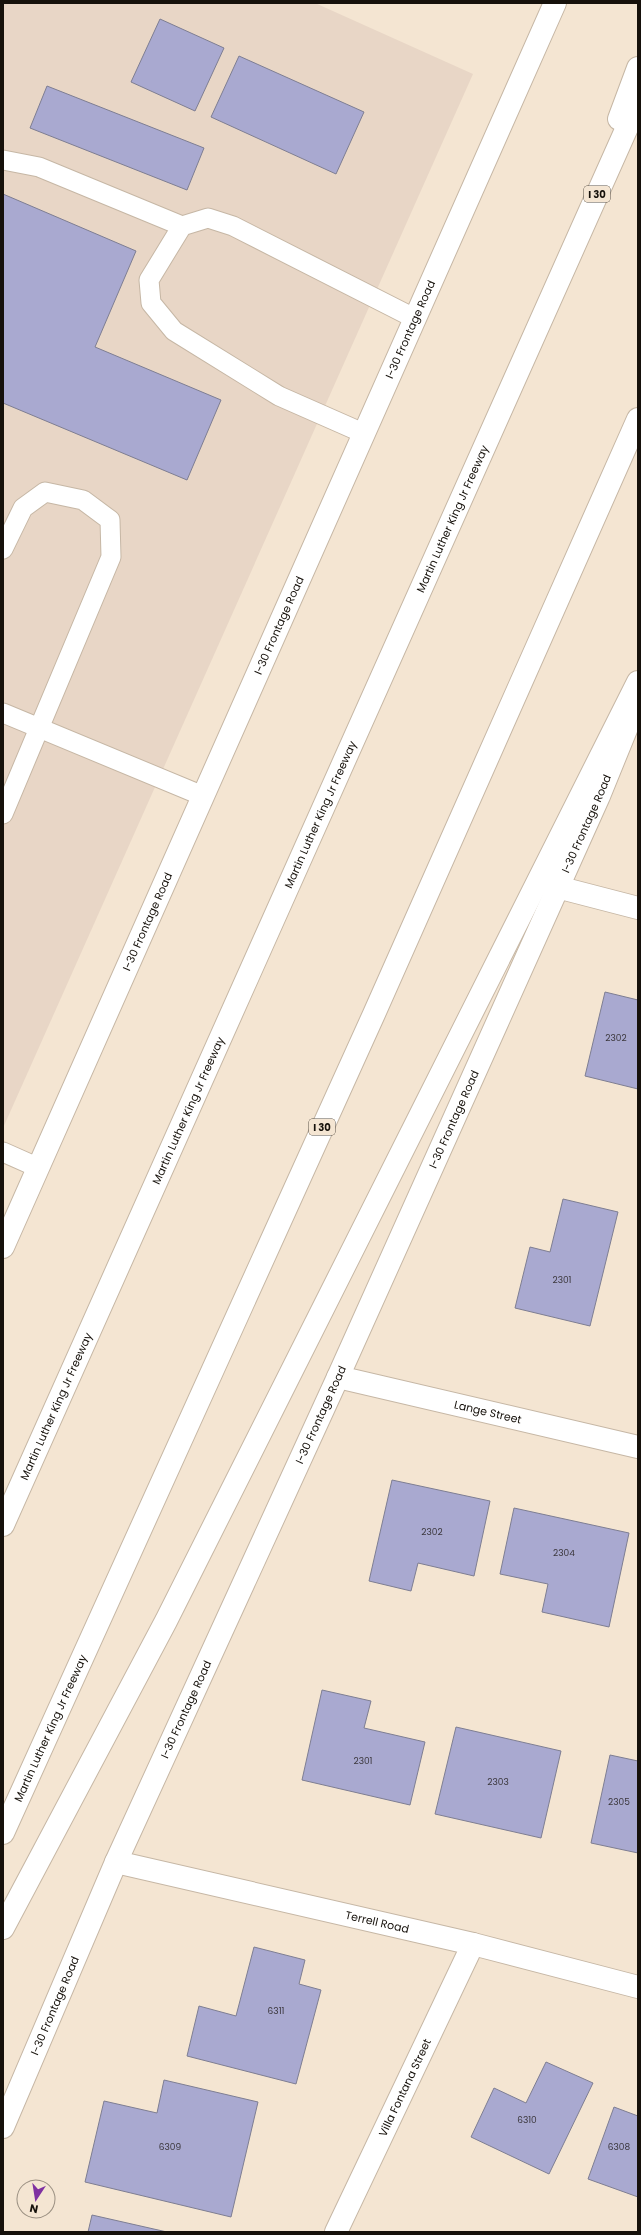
<svg xmlns="http://www.w3.org/2000/svg" width="641" height="2235" font-family="Poppins,sans-serif">
<rect width="100%" height="100%" fill="#f4e5d2"/>
<path fill="#e8d6c6" d="M3 3H315L473 74 3 1128Z"/>
<g fill="#a9a9d0" stroke="#7e7e92">
<path d="M160 19 224 48 195 111 131 82Z"/>
<path d="M239 56 364 112 336 174 211 117Z"/>
<path d="M47 86 204 148 187 190 30 128Z"/>
<path d="M3 194 136 251 95 347 221 400 187 480 3 403Z"/>
<path d="M605 992 638 1000V1089L585 1076Z"/>
<path d="M563 1199 618 1212 590 1326 515 1308 530 1247 550 1252Z"/>
<path d="M392 1480 490 1501 474 1576 418 1563 411 1591 369 1581Z"/>
<path d="M514 1508 629 1533 609 1627 542 1612 548 1584 500 1574Z"/>
<path d="M322 1690 371 1701 364 1728 425 1742 410 1805 302 1780Z"/>
<path d="M456 1727 561 1751 541 1838 435 1814Z"/>
<path d="M610 1755 638 1761V1853L591 1843Z"/>
<path d="M254 1947 305 1960 299 1984 321 1990 296 2084 187 2056 199 2006 236 2016Z"/>
<path d="M546 2062 593 2083 549 2174 471 2137 494 2088 526 2103Z"/>
<path d="M164 2080 258 2102 231 2217 85 2182 104 2101 157 2113Z"/>
<path d="M614 2107 638 2116V2197L588 2179Z"/>
<path d="M92 2215 167 2232H88Z"/>
</g>
<g fill="none" stroke-linecap="round" stroke-linejoin="round">
<defs>
<g id="service">
<path d="M3 160 39 167 182 226"/>
<path d="M363 433 279 396 174 331 151 303 149 280 182 226 208 218 233 226 414 318"/>
<path d="M3 549 23 508 45 492 83 500 110 520 111 557 3 814"/>
<path d="M3 713 203 796"/>
<path d="M3 1152 39 1168"/>
</g>
<g id="minor">
<path d="M557 887 638 908"/>
<path id="s1" d="M338 1377 638 1447"/>
<path id="s2" d="M336 2232 473 1944"/>
</g>
<g id="tertiary">
<path id="s3" d="M116 1862 473 1944 638 1987"/>
</g>
<g id="secondary">
<path id="s4" d="M3 1247 555 3"/>
<path id="s5" d="M3 2127 116 1862 338 1377 599 796 634 710"/>
</g>
<g id="motorway">
<path d="M619 119 638 68"/>
<path id="s6" d="M3 1525 638 103"/>
<path id="s7" d="M3 1833 374 1014 638 419"/>
<path d="M3 1928 166 1621 638 682"/>
</g>
</defs>
<use href="#service" stroke="#c6b7a5" stroke-width="21"/>
<use href="#minor" stroke="#c6b7a5" stroke-width="24"/>
<use href="#tertiary" stroke="#c6b7a5" stroke-width="24"/>
<use href="#secondary" stroke="#c6b7a5" stroke-width="24"/>
<use href="#motorway" stroke="#c6b7a5" stroke-width="24"/>
<use href="#service" stroke="#fff" stroke-width="19"/>
<use href="#minor" stroke="#fff" stroke-width="22"/>
<use href="#tertiary" stroke="#fff" stroke-width="22"/>
<use href="#secondary" stroke="#fff" stroke-width="22"/>
<use href="#motorway" stroke="#fff" stroke-width="22"/>
</g>
<g text-anchor="middle" dominant-baseline="central" stroke-width="4" stroke-linejoin="round" paint-order="stroke">
<g font-size="9" fill="#3b373c">
<text x="616" y="1038">2302</text>
<text x="562" y="1280">2301</text>
<text x="432" y="1532">2302</text>
<text x="564" y="1553">2304</text>
<text x="363" y="1761">2301</text>
<text x="498" y="1782">2303</text>
<text x="619" y="1802">2305</text>
<text x="276" y="2011">6311</text>
<text x="527" y="2120">6310</text>
<text x="170" y="2147">6309</text>
<text x="619" y="2147">6308</text>
</g>
<g fill="#f4e5d2" stroke="#595147" stroke-width="1">
<rect x="584" y="186" width="26" height="16" rx="3"/>
<rect x="309" y="1119" width="26" height="16" rx="3"/>
</g>
<g font-size="10" font-weight="bold" fill="#16110b">
<text x="597" y="194">I 30</text>
<text x="322" y="1127">I 30</text>
</g>
<g font-size="11" fill="#16110b" stroke="#f4e5d2">
<text stroke="none"><textPath href="#s4" startOffset="1004">I-30 Frontage Road</textPath></text>
<text stroke="none"><textPath href="#s6" startOffset="1102">Martin Luther King Jr Freeway</textPath></text>
<text stroke="none"><textPath href="#s4" startOffset="680">I-30 Frontage Road</textPath></text>
<text stroke="none"><textPath href="#s6" startOffset="778">Martin Luther King Jr Freeway</textPath></text>
<text stroke="none"><textPath href="#s5" startOffset="1428">I-30 Frontage Road</textPath></text>
<text stroke="none"><textPath href="#s4" startOffset="356">I-30 Frontage Road</textPath></text>
<text stroke="none"><textPath href="#s6" startOffset="454">Martin Luther King Jr Freeway</textPath></text>
<text stroke="none"><textPath href="#s5" startOffset="1104">I-30 Frontage Road</textPath></text>
<text stroke="none"><textPath href="#s6" startOffset="130">Martin Luther King Jr Freeway</textPath></text>
<text stroke="none"><textPath href="#s1" startOffset="154">Lange Street</textPath></text>
<text stroke="none"><textPath href="#s5" startOffset="780">I-30 Frontage Road</textPath></text>
<text stroke="none"><textPath href="#s5" startOffset="456">I-30 Frontage Road</textPath></text>
<text stroke="none"><textPath href="#s7" startOffset="115">Martin Luther King Jr Freeway</textPath></text>
<text stroke="none"><textPath href="#s3" startOffset="268">Terrell Road</textPath></text>
<text stroke="none"><textPath href="#s5" startOffset="132">I-30 Frontage Road</textPath></text>
<text stroke="none"><textPath href="#s2" startOffset="160">Villa Fontana Street</textPath></text>
</g>
</g>
<rect width="641" height="2235" fill="none" stroke="#16110b" stroke-width="8"/>
<g transform="translate(36 2199) rotate(192)"><circle r="19" fill="#f4e5d2" stroke="#9b9082"/>
<path d="M0-3L7 15L0 10L-7 15Z" fill="#7f31a1"/>
<text y="-6" font-size="11" font-weight="bold" text-anchor="middle" fill="#16110b">N</text>
</g>
</svg>
